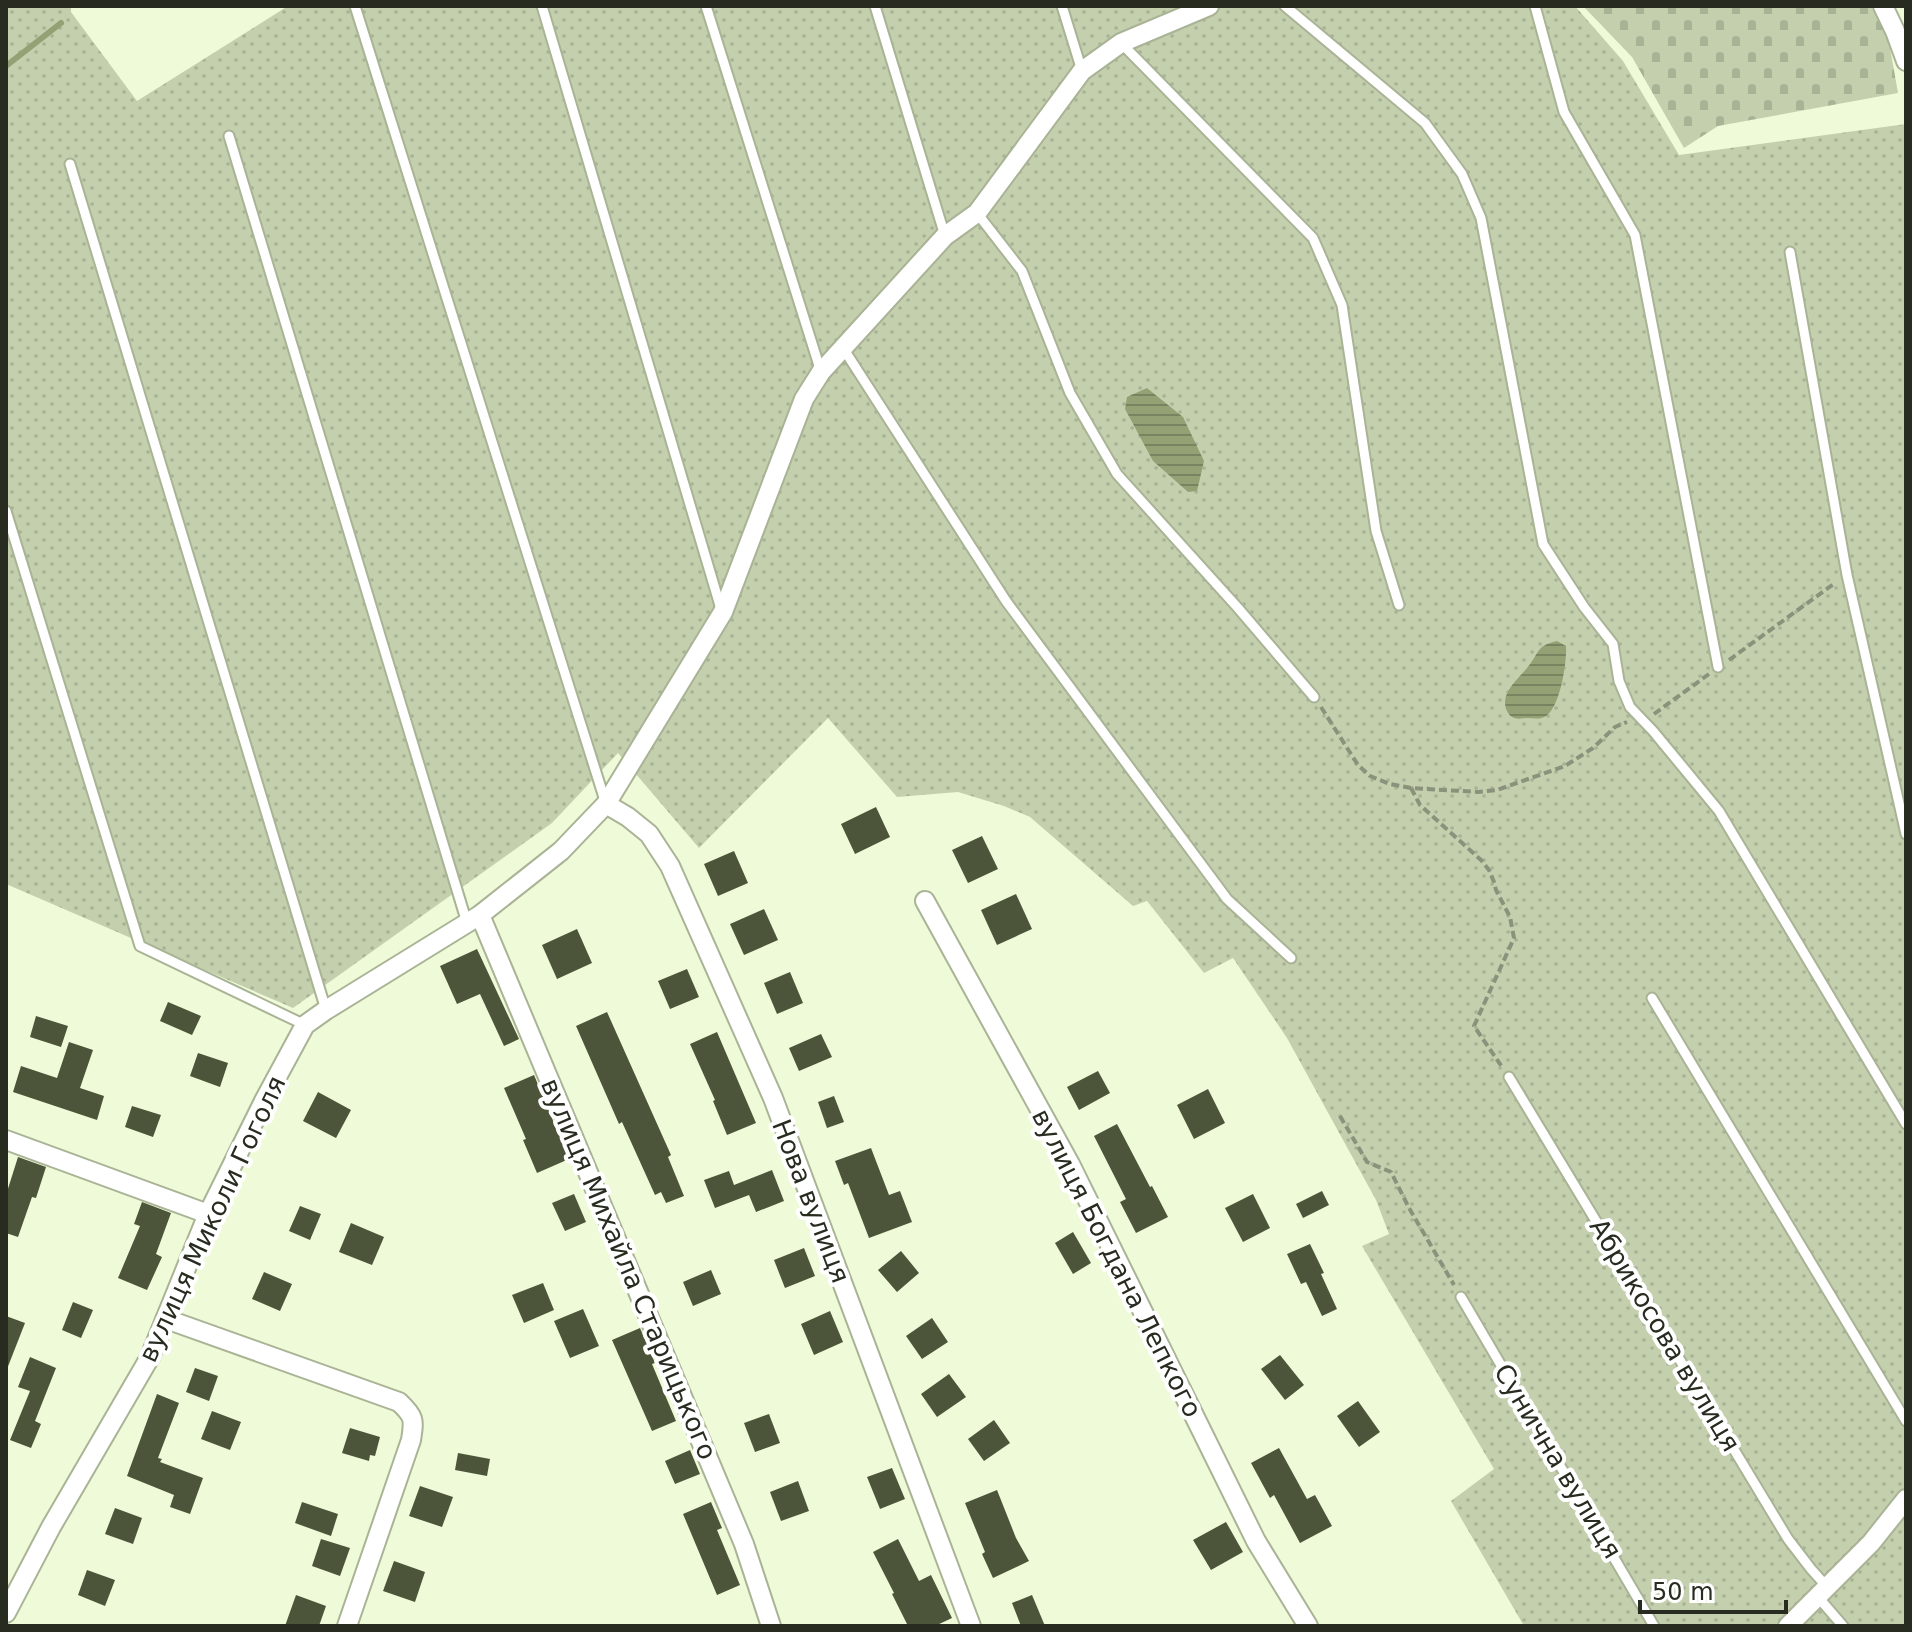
<svg xmlns="http://www.w3.org/2000/svg" width="1912" height="1632" font-family="'DejaVu Sans',sans-serif">
<defs>
<pattern id="cemetery-stones" width="16" height="16" patternUnits="userSpaceOnUse" patternTransform="scale(2)"><rect width="16" height="16" fill="#c4cfad"/><path d="M2 7V4a2 2 0 0 1 4 0v3zM10 15v-3a2 2 0 0 1 4 0v3z" fill="#a8b295"/></pattern>
<pattern id="garden-dots" width="8" height="8" patternUnits="userSpaceOnUse" patternTransform="scale(2)"><rect width="8" height="8" fill="#c4cfad"/><path d="M2 2h.1M6 6h.1" fill="none" stroke="#a8b295" stroke-width="1.8" stroke-linecap="round"/></pattern>
<pattern id="water-rules" width="6" height="5" patternUnits="userSpaceOnUse" patternTransform="scale(2)"><rect width="6" height="5" fill="#94a174"/><path d="M0 2.5h6" fill="none" stroke="#79835f"/></pattern>
</defs>
<rect width="100%" height="100%" fill="#effad9"/>
<path fill="url(#cemetery-stones)" d="M1583 6H1875L1887 31 1898 93 1718 126 1684 148 1632 57Z"/>
<path fill="url(#garden-dots)" d="M6 6H71V12L137 101 288 6H1575L1623 61 1679 155 1906 124V1626H1524L1451 1501 1494 1469 1362 1246 1389 1234 1376 1200 1287 1038 1233 958 1204 973 1147 901 1133 906 1030 817 1004 806 958 792 897 797 828 718 699 848 618 753 552 823 293 1008 6 884Z"/>
<g fill="url(#water-rules)">
<path d="M1147 388 1183 417 1204 461 1197 491 1188 492 1153 461 1125 409 1127 397Z"/>
<path d="M1557 641 1566 646C1567 663 1560 707 1546 716 1540 720 1534 718 1527 718 1518 719 1511 720 1507 711 1499 694 1517 680 1527 668 1540 653 1535 646 1557 641Z"/>
</g>
<g fill="none" stroke-linecap="round" stroke-linejoin="round">
<path stroke="#94a174" stroke-width="6" d="M6 66 61 23"/>
</g>
<g fill="#4c5439">
<path d="M876 807 890 837 855 854 841 824Z"/>
<path d="M982 836 998 869 968 883 952 850Z"/>
<path d="M734 851 748 883 718 896 704 864Z"/>
<path d="M1016 894 1032 929 997 945 981 910Z"/>
<path d="M764 909 778 940 744 955 730 924Z"/>
<path d="M577 929 592 963 557 979 542 945Z"/>
<path d="M477 949 519 1039 504 1046 480 994 457 1004 440 966Z"/>
<path d="M687 969 699 997 670 1009 658 981Z"/>
<path d="M790 972 803 1003 777 1014 764 983Z"/>
<path d="M168 1002 201 1016 192 1035 160 1021Z"/>
<path d="M607 1012 671 1155 668 1157 684 1196 666 1203 661 1192 655 1195 622 1122 619 1124 576 1026Z"/>
<path d="M36 1016 68 1026 61 1047 30 1037Z"/>
<path d="M717 1032 756 1123 727 1135 713 1101 715 1100 690 1044Z"/>
<path d="M821 1034 832 1057 799 1071 789 1048Z"/>
<path d="M69 1042 93 1050 80 1088 104 1096 97 1120 13 1092 21 1066 57 1078Z"/>
<path d="M198 1053 228 1063 220 1087 190 1076Z"/>
<path d="M1098 1071 1110 1093 1079 1110 1067 1087Z"/>
<path d="M534 1075 569 1159 537 1173 523 1140 526 1139 504 1088Z"/>
<path d="M1208 1089 1225 1123 1194 1139 1177 1105Z"/>
<path d="M318 1092 351 1110 336 1138 303 1121Z"/>
<path d="M834 1096 844 1122 827 1128 818 1102Z"/>
<path d="M132 1106 161 1115 153 1137 125 1127Z"/>
<path d="M1117 1124 1150 1187 1152 1186 1168 1217 1136 1233 1120 1202 1126 1199 1094 1136Z"/>
<path d="M871 1148 889 1195 900 1191 912 1222 869 1238 848 1183 844 1185 835 1161Z"/>
<path d="M18 1157 46 1167 36 1198 32 1197 18 1237 6 1233V1195Z"/>
<path d="M772 1170 784 1201 756 1212 749 1195 715 1208 704 1180 729 1171 734 1185Z"/>
<path d="M1322 1191 1329 1205 1303 1218 1296 1204Z"/>
<path d="M574 1194 586 1222 565 1231 552 1203Z"/>
<path d="M1253 1194 1270 1228 1243 1242 1225 1208Z"/>
<path d="M142 1202 171 1213 156 1254 162 1257 147 1290 118 1278 140 1226 134 1224Z"/>
<path d="M300 1206 321 1214 310 1240 289 1231Z"/>
<path d="M351 1223 384 1237 372 1265 339 1252Z"/>
<path d="M1073 1232 1091 1263 1073 1274 1055 1243Z"/>
<path d="M1310 1244 1324 1273 1321 1274 1337 1309 1322 1316 1306 1282 1301 1284 1287 1254Z"/>
<path d="M804 1248 815 1276 785 1288 774 1260Z"/>
<path d="M901 1251 919 1273 897 1292 878 1270Z"/>
<path d="M711 1270 721 1294 693 1306 683 1282Z"/>
<path d="M264 1272 292 1284 280 1311 252 1299Z"/>
<path d="M543 1283 554 1310 524 1323 512 1295Z"/>
<path d="M73 1302 93 1310 81 1338 62 1330Z"/>
<path d="M583 1309 599 1346 570 1358 554 1321Z"/>
<path d="M830 1311 843 1342 814 1355 801 1324Z"/>
<path d="M6 1316 25 1323 7 1369H6Z"/>
<path d="M932 1318 948 1342 922 1359 906 1336Z"/>
<path d="M640 1328 655 1363 652 1364 676 1421 652 1431 612 1340Z"/>
<path d="M1280 1355 1304 1385 1285 1400 1261 1369Z"/>
<path d="M30 1357 56 1368 35 1421 41 1424 31 1448 10 1440 30 1391 18 1387Z"/>
<path d="M195 1368 218 1376 209 1401 186 1392Z"/>
<path d="M949 1374 966 1397 937 1417 921 1394Z"/>
<path d="M157 1394 179 1403 158 1458 162 1459 160 1462 203 1478 190 1514 170 1507 174 1495 127 1476Z"/>
<path d="M1358 1401 1380 1432 1359 1447 1337 1416Z"/>
<path d="M212 1411 241 1422 230 1450 201 1439Z"/>
<path d="M769 1414 780 1443 755 1452 744 1423Z"/>
<path d="M994 1420 1010 1443 984 1461 968 1439Z"/>
<path d="M350 1428 380 1437 375 1456 370 1455 369 1461 342 1453Z"/>
<path d="M1279 1448 1307 1499 1315 1495 1332 1526 1300 1543 1274 1495 1270 1498 1251 1463Z"/>
<path d="M690 1450 700 1474 675 1484 665 1461Z"/>
<path d="M458 1453 490 1459 487 1476 455 1470Z"/>
<path d="M892 1468 905 1499 880 1509 867 1477Z"/>
<path d="M798 1481 809 1511 781 1521 770 1492Z"/>
<path d="M420 1486 453 1497 442 1527 409 1516Z"/>
<path d="M997 1490 1016 1538 1029 1561 993 1578 982 1554 985 1552 965 1503Z"/>
<path d="M302 1502 338 1514 331 1536 295 1523Z"/>
<path d="M711 1502 722 1528 717 1530 740 1585 717 1595 683 1514Z"/>
<path d="M115 1508 142 1518 133 1544 105 1534Z"/>
<path d="M1226 1522 1243 1552 1211 1570 1193 1540Z"/>
<path d="M321 1539 350 1548 340 1576 312 1566Z"/>
<path d="M898 1539 919 1581 931 1575 952 1618 935 1626H908L892 1594 894 1593 873 1552Z"/>
<path d="M394 1561 425 1572 415 1602 383 1591Z"/>
<path d="M87 1570 115 1580 105 1606 78 1595Z"/>
<path d="M296 1595 326 1606 319 1626H285Z"/>
<path d="M1032 1595 1045 1626H1021L1012 1603Z"/>
</g>
<g fill="none" stroke-linecap="round" stroke-linejoin="round">
<defs>
<g id="service">
<path d="M355 6 606 804"/>
<path d="M542 6 721 609"/>
<path d="M706 6 821 372"/>
<path d="M875 6 945 236"/>
<path d="M1062 6 1082 71"/>
<path d="M1285 6 1425 123 1462 174 1481 218 1543 544 1584 607 1613 644 1619 681 1630 707 1653 731 1719 811 1906 1124"/>
<path d="M1535 6 1564 112 1635 235 1718 667"/>
<path d="M1121 43 1313 238 1342 305 1376 531 1399 605"/>
<path d="M229 136 467 923"/>
<path d="M70 164 326 1010"/>
<path d="M977 213 1022 271 1070 393 1117 474 1238 608 1314 697"/>
<path d="M1790 252 1847 575 1906 834"/>
<path d="M843 348 1006 601 1227 899 1291 958"/>
<path d="M6 511 140 946 305 1025"/>
<path d="M1652 998 1906 1421"/>
<path d="M1509 1077 1788 1539 1811 1569 1828 1588"/>
<path d="M1461 1297 1654 1626"/>
<path d="M1818 1597 1843 1626"/>
</g>
<g id="minor">
<path d="M1883 6 1895 31 1906 61"/>
<path d="M606 804 628 817 649 834 670 866 773 1098 971 1626"/>
<path d="M925 901 1070 1164 1256 1541 1308 1626"/>
<path d="M480 915 744 1544 771 1626"/>
<path d="M6 1140 208 1214"/>
<path d="M166 1319 399 1402C415 1417 414 1420 411 1440L347 1626"/>
<path d="M6 1613 51 1527 150 1357 208 1214 265 1099 305 1025 326 1010 480 915 561 851 606 804 723 612 804 399 821 372 945 236 977 213 1082 71 1121 43 1209 6"/>
<path d="M1788 1626 1871 1543 1906 1499"/>
</g>
</defs>
<use href="#service" stroke="#a9b395" stroke-width="13"/>
<use href="#minor" stroke="#a9b395" stroke-width="22"/>
<g stroke="#8a927c" stroke-width="4" stroke-dasharray="8 4" stroke-linecap="butt">
<path d="M1729 660 1835 583"/>
<path d="M1321 707 1358 765 1370 776 1390 784 1411 788 1478 792 1497 790 1565 766 1593 748 1615 727 1627 722"/>
<path d="M1654 714 1709 674"/>
<path d="M1411 788 1420 805 1481 860 1489 870 1494 882 1496 890 1510 917 1514 938 1474 1026 1502 1067"/>
<path d="M1340 1116 1367 1162 1391 1172 1409 1208 1454 1285"/>
</g>
<use href="#service" stroke="#fff" stroke-width="9"/>
<use href="#minor" stroke="#fff" stroke-width="18"/>
</g>
<g text-anchor="middle" dominant-baseline="central" stroke-width="8" stroke-linejoin="round" paint-order="stroke">
<g font-size="26" fill="#282c20" stroke="#fff">
<text transform="translate(811 1201) rotate(69)">Нова вулиця</text>
<text transform="translate(212 1219) rotate(-65)">вулиця Миколи Гоголя</text>
<text transform="translate(1117 1263) rotate(63)">вулиця Богдана Лепкого</text>
<text transform="translate(629 1269) rotate(67)">вулиця Михайла Старицького</text>
<text transform="translate(1665 1335) rotate(59)">Абрикосова вулиця</text>
<text transform="translate(1558 1461) rotate(59)">Сунична вулиця</text>
</g>
</g>
<rect width="1912" height="1632" fill="none" stroke="#282c20" stroke-width="16"/>
<path d="M1640 1600v12h146v-12" fill="none" stroke="#282c20" stroke-width="4"/>
<text x="1652" y="1600" font-size="24" fill="#282c20" stroke="#ffffff" stroke-width="6" paint-order="stroke">50 m</text>
</svg>
